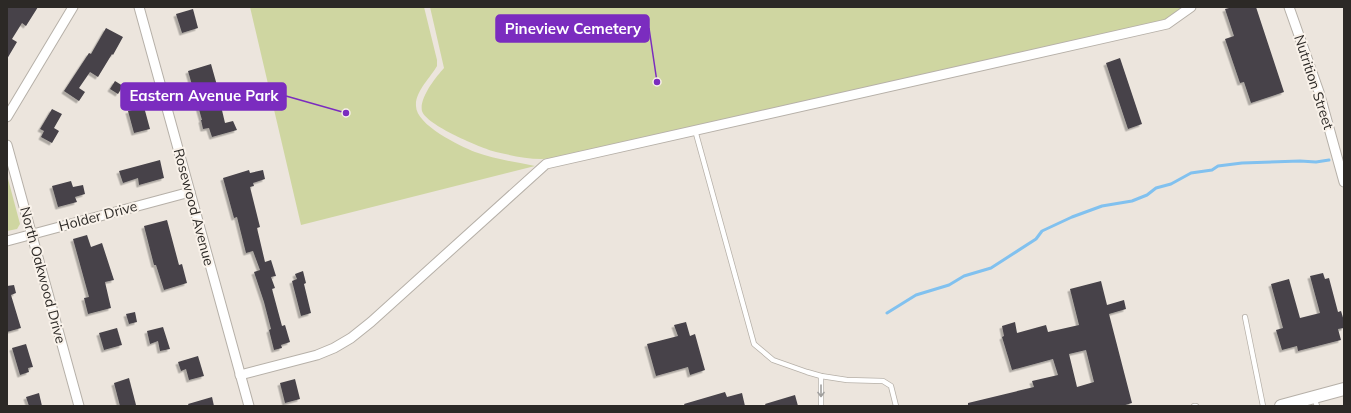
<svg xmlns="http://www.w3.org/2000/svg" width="1351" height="413" font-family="Mulish,sans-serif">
<defs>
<filter id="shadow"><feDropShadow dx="-2.5" dy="2.5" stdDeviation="0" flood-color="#0004"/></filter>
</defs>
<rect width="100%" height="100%" fill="#ece5dd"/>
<g fill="#cfd6a1">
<path d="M250 7H424L437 60V66C430 78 415 92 416 106 416 125 460 146 475 152 494 159 515 162 535 166L301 225Z"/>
<path d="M430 7H1186L1173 17 1164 20 553 158C535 161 514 156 496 152 481 148 426 125 422 111 419 98 436 77 444 68Z"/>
<path d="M7 175 20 224 17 229 7 231Z"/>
</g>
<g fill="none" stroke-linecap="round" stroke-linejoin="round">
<path stroke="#81c1ef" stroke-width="3" d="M887 313 916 295 949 285 964 276 991 268 1036 239 1042 231 1072 217 1102 206 1132 201 1147 195 1156 188 1171 184 1191 173 1212 170 1218 166 1242 163 1300 161 1316 162 1329 160"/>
</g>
<g fill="#464248" fill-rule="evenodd" filter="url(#shadow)">
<path d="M7 7H38L26 26 22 23 12 39 17 42 7 59Z"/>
<path d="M1233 7H1256L1284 92 1251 103 1244 82 1240 83 1225 39 1234 36 1225 9Z"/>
<path d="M193 9 198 28 182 33 176 14Z"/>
<path d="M106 28 123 37 113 55 112 54 98 77 90 72 79 88 85 92 79 101 64 91 89 53 91 54Z"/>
<path d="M1120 58 1142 124 1128 129 1106 63Z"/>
<path d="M211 64 218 89 221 88 226 104 221 106 225 123 233 121 237 130 212 137 209 128 203 129 201 120H202L188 71Z"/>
<path d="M115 81 123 86 118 94 110 89Z"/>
<path d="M144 107 150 129 134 133 128 111Z"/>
<path d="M52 109 62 114 54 128 59 131 52 143 41 137 44 131 40 129Z"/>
<path d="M160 160 164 178 139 185 138 178 123 183 119 171Z"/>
<path d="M249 170 250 173 263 170 265 179 253 183 254 186 250 187 260 227 257 228 265 262 271 260 276 276 271 277 275 288 272 289 282 326 285 325 290 342 281 345 282 348 274 350 269 330 271 329 264 302 254 272 260 270 253 251 246 253 237 217 234 218 223 178Z"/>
<path d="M71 181 73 187 83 185 85 194 75 197 77 202 58 207 52 186Z"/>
<path d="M167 220 179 265 182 264 187 283 164 290 156 265H154L144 226Z"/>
<path d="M87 235 91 247 102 243 114 280 105 282 111 308 88 314 84 298 89 297 73 239Z"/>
<path d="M303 271 306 283 304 284 311 313 301 316 292 281 297 279 295 274Z"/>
<path d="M1323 273 1325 279 1329 278 1338 312 1341 311 1344 321V328L1338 329 1341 340 1298 351 1297 346 1282 350 1276 330 1283 328 1271 284 1289 279 1300 318 1320 313 1310 276Z"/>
<path d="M1101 281 1107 305 1124 300 1126 309 1109 314 1132 403 1122 406H968V403L1034 387 1032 381 1058 375 1053 359 1012 370 1002 337 1004 336 1002 326 1015 322 1017 333 1046 325 1048 332 1079 325 1070 289ZM1086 350 1094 382 1077 387 1069 354Z"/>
<path d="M14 285 16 293 11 295 21 328 7 332V286Z"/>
<path d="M135 312 137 322 129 324 126 314Z"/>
<path d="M686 322 690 336 695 334 705 370 690 375 688 367 656 376 647 344 678 336 674 325Z"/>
<path d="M163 327 170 349 160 351 158 341 150 344 147 331Z"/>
<path d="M117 328 122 345 104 350 99 333Z"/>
<path d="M26 344 33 367 28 368 29 372 20 375 12 348Z"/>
<path d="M198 356 204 376 189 380 186 369 181 371 178 362Z"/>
<path d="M129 378 136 405 120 406 114 383Z"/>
<path d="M295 379 300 399 285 403 280 383Z"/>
<path d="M725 392 727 397 742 393 745 406H685L684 404Z"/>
<path d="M39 393 42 406H29L26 397Z"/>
<path d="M795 395 798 406H766L765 404Z"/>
<path d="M212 397 214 406H189L188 404Z"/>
</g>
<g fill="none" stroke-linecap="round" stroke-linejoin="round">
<defs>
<g id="lane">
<path d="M695 130 754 344 773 360 807 372 821 376 847 380 883 381 891 386 896 406"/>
<path d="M1245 317 1263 406"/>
<path d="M821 376V406"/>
<path d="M1314 397 1317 406"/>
<path d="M1194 406H1196"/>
</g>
<g id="street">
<path d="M139 7 249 406"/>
<path d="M1289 7 1319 92 1344 182"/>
<path d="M7 117 73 7"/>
<path d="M7 145 79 406"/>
<path d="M7 241 190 192"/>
<path d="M240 375 317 355 334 348 351 338 371 322 546 164 1167 24 1191 7"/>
</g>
<path id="secondary" d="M1281 406 1344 389"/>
</defs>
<use href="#lane" stroke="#b6b0a8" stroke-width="6"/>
<use href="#street" stroke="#b6b0a8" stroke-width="11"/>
<use href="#secondary" stroke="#b6b0a8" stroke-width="14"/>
<use href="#lane" stroke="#fff" stroke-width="4.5"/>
<use href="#street" stroke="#fff" stroke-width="9"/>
<use href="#secondary" stroke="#fff" stroke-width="12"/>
</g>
<defs><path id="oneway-shaft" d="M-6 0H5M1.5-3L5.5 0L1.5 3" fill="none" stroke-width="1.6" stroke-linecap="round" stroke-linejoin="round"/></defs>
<use stroke="#a09f9d" href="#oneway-shaft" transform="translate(821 391) rotate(90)"/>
<g text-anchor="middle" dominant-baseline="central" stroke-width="4" stroke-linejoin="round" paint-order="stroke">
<g font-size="14" fill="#2c2926" stroke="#f9f2ea">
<text transform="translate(1314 82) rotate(72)">Nutrition Street</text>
<text transform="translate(194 207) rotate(75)">Rosewood Avenue</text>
<text transform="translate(98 216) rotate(-15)">Holder Drive</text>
<text transform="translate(43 275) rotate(75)">North Oakwood Drive</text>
</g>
</g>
<path fill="none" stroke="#7b2cbf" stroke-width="1.5" d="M657 82L649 28M346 113L286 96"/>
<g fill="#7b2cbf" stroke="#f9f2ea" stroke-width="1.5">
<circle cx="657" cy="82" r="4"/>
<circle cx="346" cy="113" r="4"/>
</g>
<g fill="#7b2cbf" stroke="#7b2cbf" stroke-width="1.5">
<rect x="496" y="15" width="153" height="27" rx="4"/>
<rect x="121" y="83" width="165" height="27" rx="4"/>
</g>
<g font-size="15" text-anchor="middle" font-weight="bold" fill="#fff">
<text x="573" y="34">Pineview Cemetery</text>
<text x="204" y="101">Eastern Avenue Park</text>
</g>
<rect width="1351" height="413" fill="none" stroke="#2c2926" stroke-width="16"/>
</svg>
